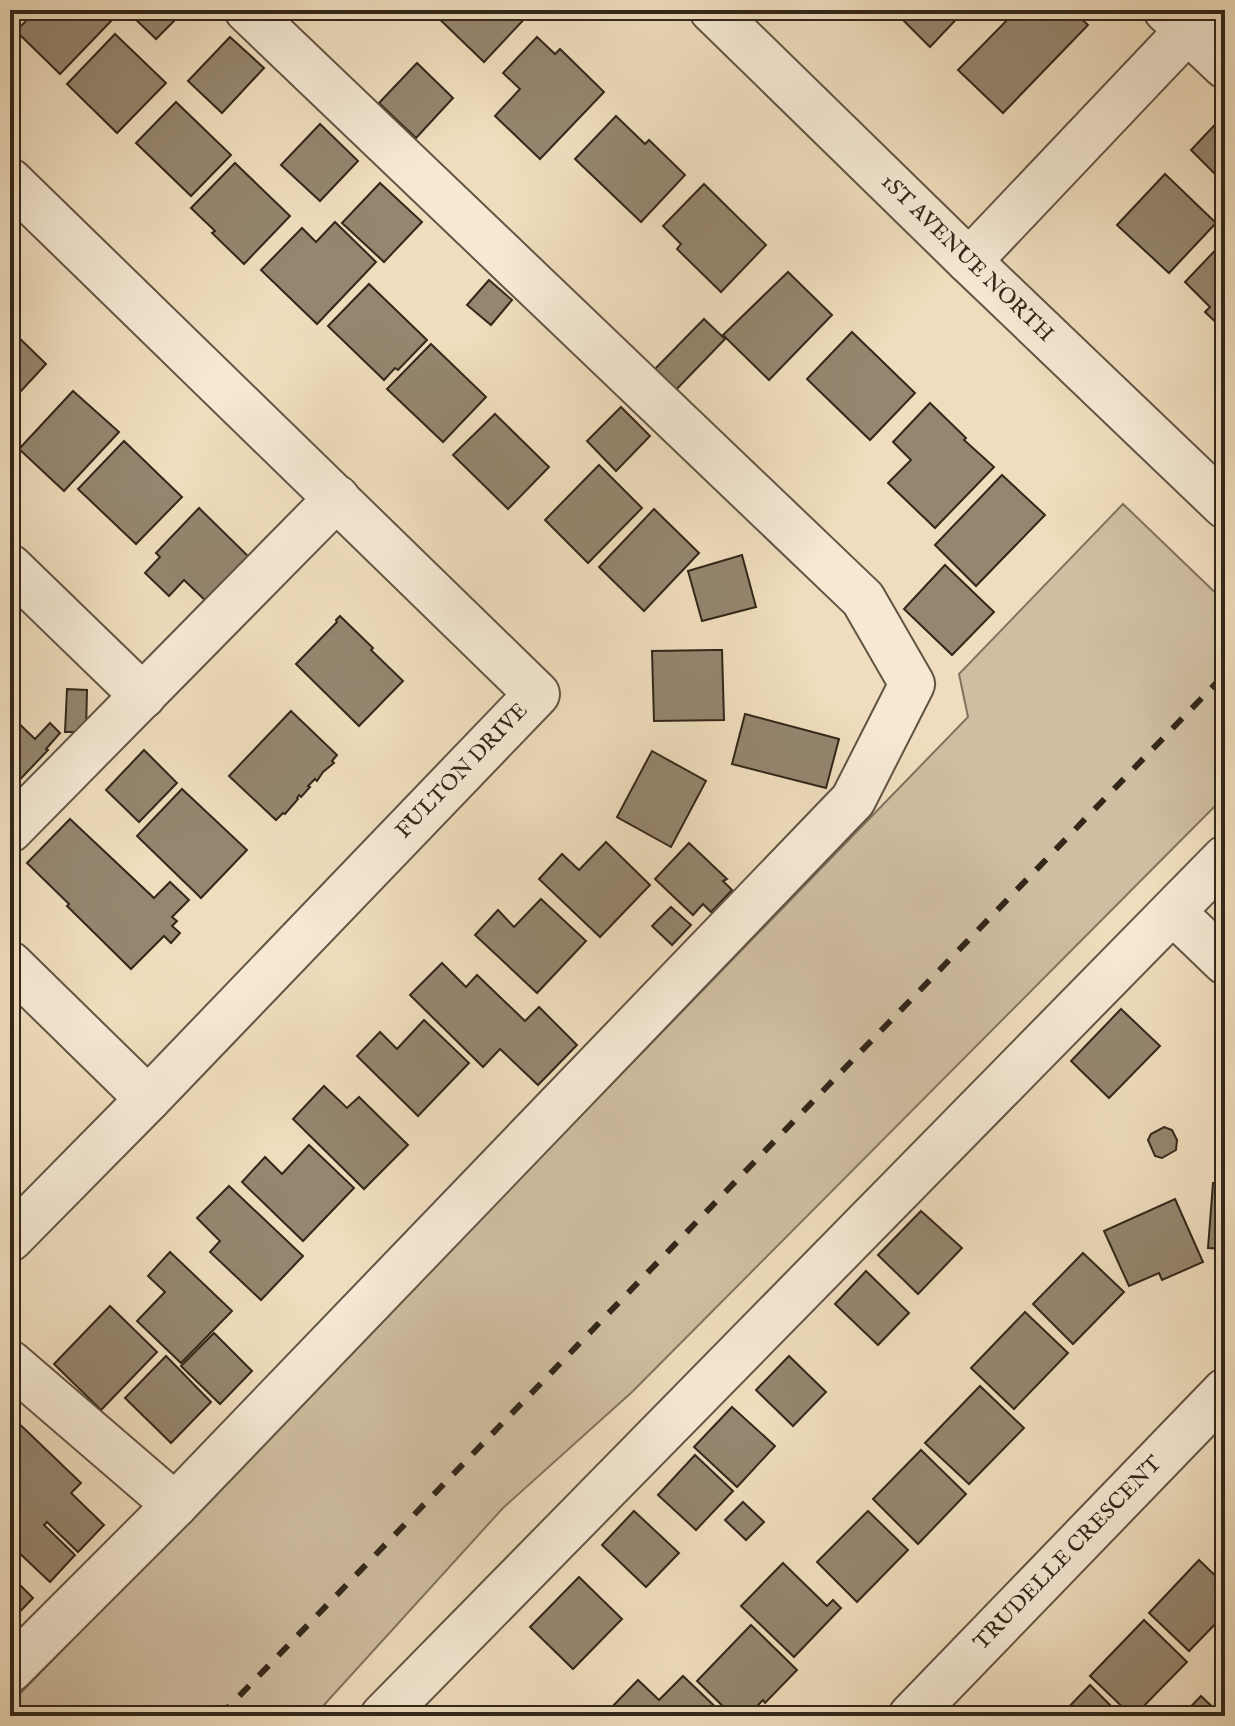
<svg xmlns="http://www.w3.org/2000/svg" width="1235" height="1726" font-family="'IM FELL English',serif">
<rect width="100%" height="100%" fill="#efddbd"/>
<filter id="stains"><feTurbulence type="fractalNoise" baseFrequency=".0025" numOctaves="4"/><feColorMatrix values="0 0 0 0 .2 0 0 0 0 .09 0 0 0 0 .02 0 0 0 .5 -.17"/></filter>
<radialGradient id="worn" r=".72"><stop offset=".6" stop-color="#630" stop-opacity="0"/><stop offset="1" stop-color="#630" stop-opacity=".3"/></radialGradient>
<path fill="#cfbea1" stroke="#81725e" stroke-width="2" d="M1123 504 1225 602V796L632 1392 503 1508 314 1716H10V1704L968 717 959 674Z"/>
<g fill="#95866f" stroke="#33271a" stroke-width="2">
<path d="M37 10H104L113 19 60 74 16 31Z"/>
<path d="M130 10H185L156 39 128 12Z"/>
<path d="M430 10H522L528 15 484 62Z"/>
<path d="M893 10H965L930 47Z"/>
<path d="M1017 10H1072L1088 25 1003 113 958 70Z"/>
<path d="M115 34 166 83 117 133 67 84Z"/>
<path d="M230 37 264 68 222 113 188 81Z"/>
<path d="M537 37 555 54 560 49 604 92 540 159 495 116 520 89 503 73Z"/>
<path d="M417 63 453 98 416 138 379 103Z"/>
<path d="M176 102 231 155 191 196 136 143Z"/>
<path d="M1225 114V184L1191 150Z"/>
<path d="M616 116 645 144 649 140 685 175 641 222 575 159Z"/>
<path d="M320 124 358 161 320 201 281 165Z"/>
<path d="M235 163 290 216 244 264 212 233 215 231 191 208Z"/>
<path d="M1165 174 1216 223 1169 273 1117 225Z"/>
<path d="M380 183 422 222 384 262 342 223Z"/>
<path d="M704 184 766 245 721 292 677 249 681 244 663 226Z"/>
<path d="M335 222 376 262 317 324 261 270 302 228 316 242Z"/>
<path d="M1225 240V331L1205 312 1210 307 1185 282Z"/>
<path d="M788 272 832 315 769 380 723 335Z"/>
<path d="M489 280 512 300 491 325 467 305Z"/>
<path d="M369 284 427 340 398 370 395 368 384 380 328 326Z"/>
<path d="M704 319 725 339 669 397 648 376Z"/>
<path d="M10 329 46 364 10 403Z"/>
<path d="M852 332 915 393 870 440 807 379Z"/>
<path d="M431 344 486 397 443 442 387 389Z"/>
<path d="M73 391 119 432 64 491 19 449Z"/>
<path d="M930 403 966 438 964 440 994 467 935 528 888 483 911 460 893 442Z"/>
<path d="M621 407 650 436 616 471 587 441Z"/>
<path d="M495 414 549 467 508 509 453 455Z"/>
<path d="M124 441 182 497 136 544 78 489Z"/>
<path d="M599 465 642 508 588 563 545 520Z"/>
<path d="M1002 475 1045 515 976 586 935 545Z"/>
<path d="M199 508 252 560 210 605 184 580 169 596 145 573 160 557 156 553Z"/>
<path d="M654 509 699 553 644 611 599 567Z"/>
<path d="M742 555 756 607 702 621 688 571Z"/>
<path d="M945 565 994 612 952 655 904 609Z"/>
<path d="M340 616 373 648 371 650 403 681 359 726 296 664 337 622 336 620Z"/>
<path d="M714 650H722L724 720 654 721 652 651Z"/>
<path d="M67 689 87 690 86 732H65Z"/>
<path d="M291 711 337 755 332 761 334 763 323 772 317 781 315 779 308 786 310 787 301 797 299 795 297 798 298 799 285 814 283 813 276 820 229 776Z"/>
<path d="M745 714 839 739 826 788 732 764Z"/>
<path d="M10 715 35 739 50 723 60 733 46 749 48 750 10 790Z"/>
<path d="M144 750 177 783 139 822 106 790Z"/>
<path d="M652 751 706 781 671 847 617 817Z"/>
<path d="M182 789 247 850 201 898 137 836Z"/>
<path d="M70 819 154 898 170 882 189 900 172 917 177 921 172 926 180 933 171 943 164 936 131 969 67 906 69 904 27 863Z"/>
<path d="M606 842 650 885 600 937 539 879 562 854 579 870Z"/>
<path d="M689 843 727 879 723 881 732 890 711 912 703 904 693 915 655 879Z"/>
<path d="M541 899 586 941 537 993 475 935 498 910 514 927Z"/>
<path d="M671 907 691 925 672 945 652 926Z"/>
<path d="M442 963 466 987 477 975 525 1021 539 1007 577 1045 538 1085 500 1049 483 1067 410 995Z"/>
<path d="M1121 1009 1160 1046 1109 1098 1071 1061Z"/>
<path d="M424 1020 469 1063 418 1116 357 1056 380 1032 397 1049Z"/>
<path d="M324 1086 347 1108 359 1097 408 1145 364 1189 293 1119Z"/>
<path d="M1164 1127 1172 1130 1177 1140 1176 1150 1162 1158 1155 1156 1148 1140 1151 1134Z"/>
<path d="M309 1145 354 1188 303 1241 242 1182 265 1157 282 1174Z"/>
<path d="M1213 1183 1225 1184V1249L1208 1248Z"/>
<path d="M229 1186 303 1256 261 1300 210 1252 220 1241 197 1218Z"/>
<path d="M1175 1199 1203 1262 1162 1280 1159 1273 1129 1286 1104 1231Z"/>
<path d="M921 1211 962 1248 918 1294 878 1255Z"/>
<path d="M170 1252 232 1311 181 1363 137 1321 165 1292 148 1276Z"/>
<path d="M1083 1253 1124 1292 1073 1344 1033 1304Z"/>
<path d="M866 1271 909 1313 878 1345 835 1304Z"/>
<path d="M110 1306 157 1352 101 1410 54 1364Z"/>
<path d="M1025 1312 1068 1353 1014 1409 971 1368Z"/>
<path d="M214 1333 252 1371 220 1404 181 1366Z"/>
<path d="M166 1356 211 1402 171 1443 125 1398Z"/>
<path d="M789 1356 826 1392 793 1426 756 1390Z"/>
<path d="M980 1386 1024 1428 969 1484 925 1443Z"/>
<path d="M732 1407 775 1446 737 1487 694 1447Z"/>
<path d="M10 1415 81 1483 71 1493 104 1525 78 1552 47 1522 44 1525 75 1555 50 1582 16 1550 10 1556Z"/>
<path d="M921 1450 966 1494 918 1544 873 1499Z"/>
<path d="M695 1455 733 1491 696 1530 658 1495Z"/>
<path d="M743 1502 764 1522 746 1540 725 1520Z"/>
<path d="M634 1511 679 1553 646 1587 602 1545Z"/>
<path d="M868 1511 908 1550 857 1602 817 1562Z"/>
<path d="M1199 1560 1225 1585V1614L1189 1651 1149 1613Z"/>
<path d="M783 1563 827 1606 833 1600 841 1608 794 1657 741 1606Z"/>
<path d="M10 1575 33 1598 10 1622Z"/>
<path d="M579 1577 622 1619 573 1669 530 1627Z"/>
<path d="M1144 1620 1187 1662 1134 1716H1132L1090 1676Z"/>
<path d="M751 1625 797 1670 765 1703 763 1700 747 1716H733L697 1681Z"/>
<path d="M683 1676 725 1716H616L610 1709 638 1680 659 1700Z"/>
<path d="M1090 1685 1121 1716H1060Z"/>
<path d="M1201 1696 1222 1716H1182Z"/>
</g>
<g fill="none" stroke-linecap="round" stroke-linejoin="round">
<defs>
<g id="minor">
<path id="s1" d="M712 10 969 261 1225 506"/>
<path d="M1166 10 1225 66"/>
<path d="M10 181 537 694 148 1099 10 1239"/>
<path d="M969 261 1207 10"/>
<path d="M10 567 143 696"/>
<path d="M10 830 337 498"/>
<path d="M1173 912 1225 962"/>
<path d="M10 964 148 1099"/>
<path d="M10 1363 175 1505"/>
<path d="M10 1670 175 1505 853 800 912 684 863 599 247 10"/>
<path d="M383 1716 1225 858"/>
<path id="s2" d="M911 1716 1225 1391"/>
</g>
</defs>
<use href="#minor" stroke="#625443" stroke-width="48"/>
<use href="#minor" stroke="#f5e9d4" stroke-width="44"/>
<path stroke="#33271a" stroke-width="6" stroke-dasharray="14 14" stroke-linecap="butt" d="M220 1716 1225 674"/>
</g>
<g text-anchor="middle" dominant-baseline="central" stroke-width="6" stroke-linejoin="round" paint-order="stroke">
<g font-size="22" fill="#33271a" stroke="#f5e9d4">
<text stroke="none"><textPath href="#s1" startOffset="356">1ST AVENUE NORTH</textPath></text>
<text transform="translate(462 771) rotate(-46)">FULTON DRIVE</text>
<text stroke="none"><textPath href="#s2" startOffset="226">TRUDELLE CRESCENT</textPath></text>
</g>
</g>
<rect width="1235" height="1726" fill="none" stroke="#efddbd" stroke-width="40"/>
<rect x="12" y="12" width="1211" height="1702" fill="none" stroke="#33271a" stroke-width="4"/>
<rect x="20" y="20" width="1195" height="1686" fill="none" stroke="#33271a" stroke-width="2"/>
<rect width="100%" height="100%" filter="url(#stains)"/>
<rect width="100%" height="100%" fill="url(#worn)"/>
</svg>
